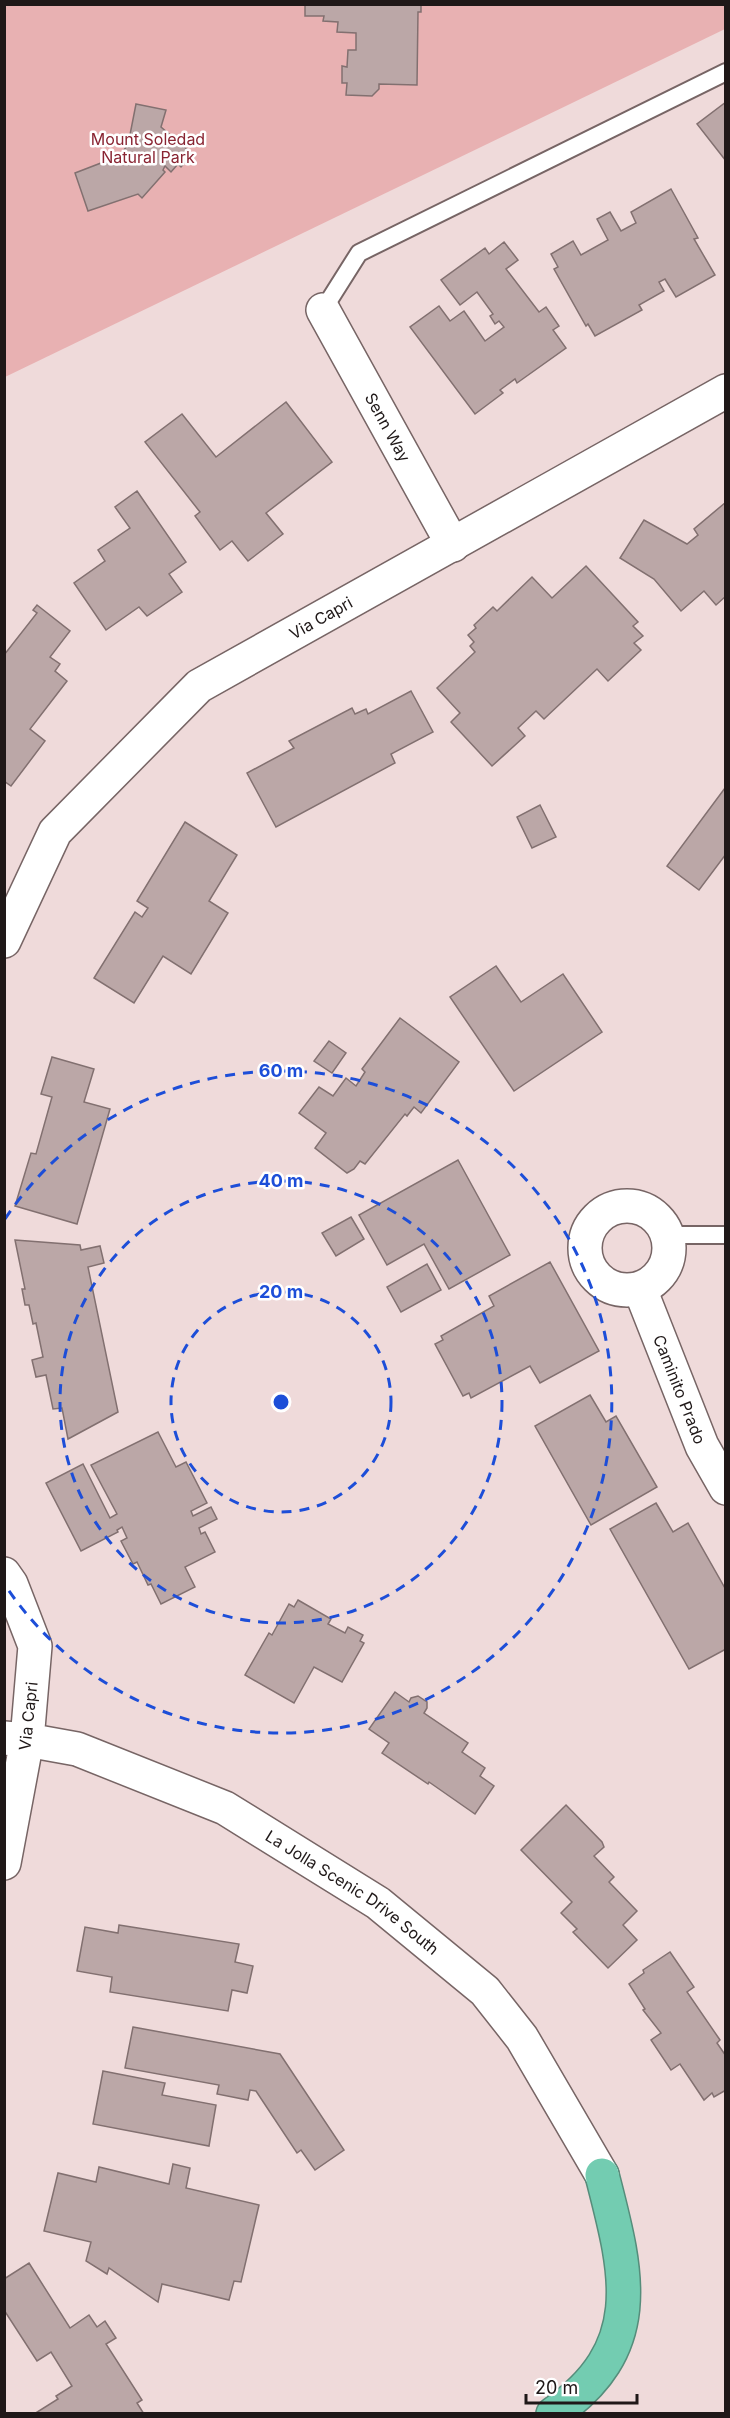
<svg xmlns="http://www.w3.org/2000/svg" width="730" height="2418" font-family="Inter,sans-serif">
<rect width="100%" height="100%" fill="#efdada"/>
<path fill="#e8b1b2" d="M5 5H725V29L5 377Z"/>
<g fill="#bba7a7" stroke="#827070" stroke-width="1.5">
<path d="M305 4H421V12H418L417 85 379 84V89L372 96 346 95 347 83H342V66L347 67 348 50H356V33L337 32 338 22 323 21 324 16H305Z"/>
<path d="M726 102V161L697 124Z"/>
<path d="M136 104 166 110 161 127 189 151 184 157 188 159 181 167 178 164 171 172 165 166 163 170 165 172 142 198 138 194 88 211 75 173 119 156 128 145Z"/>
<path d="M671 189 698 238 694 239 715 275 676 297 665 279 659 282 664 291 639 305 642 310 595 336 588 324 586 326 554 269 558 267 551 254 573 241 581 255 608 240 597 219 610 212 621 231 636 223 631 212Z"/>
<path d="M504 242 518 260 506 269 539 312 546 307 559 326 553 330 566 348 517 383 515 379 500 390 503 393 475 414 410 327 439 306 450 321 464 311 485 341 504 327 499 321 495 324 490 316 493 314 477 292 460 305 441 280 485 248 489 254Z"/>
<path d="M286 402 332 462 266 513 283 534 248 561 232 541 220 550 195 516 200 512 145 442 182 414 216 457Z"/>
<path d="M137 491 186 562 169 574 182 592 147 616 139 607 106 630 74 583 105 561 98 550 130 528 115 507Z"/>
<path d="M726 502V596L716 605 704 591 681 611 654 579 620 558 644 520 687 544 698 535 694 529Z"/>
<path d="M586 566 638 622 633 626 643 636 634 643 641 650 608 681 597 669 544 719 536 711 518 728 525 736 492 766 451 722 460 713 437 688 475 652 470 646 474 642 468 635 476 628 474 625 493 607 497 611 532 577 552 598Z"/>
<path d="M37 605 70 631 50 657 60 664 55 671 67 681 30 729 45 741 11 786 4 781V655L37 613 33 610Z"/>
<path d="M411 691 433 732 391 754 395 763 276 827 247 773 294 748 289 741 352 708 355 714 366 709 368 714Z"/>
<path d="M725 788 726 854 699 890 667 866Z"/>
<path d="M540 805 556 837 532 848 517 817Z"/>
<path d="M185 822 237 855 209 901 228 913 191 974 163 956 134 1003 94 978 135 912 142 917 148 908 137 901Z"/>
<path d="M496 966 521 1002 563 974 602 1032 514 1091 450 997Z"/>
<path d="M400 1018 459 1062 421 1113 414 1107 407 1116 405 1114 365 1164 360 1161 354 1169 347 1173 315 1148 326 1133 299 1113 319 1087 333 1096 346 1078 356 1086 365 1072 362 1069Z"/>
<path d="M329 1041 346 1053 332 1073 314 1061Z"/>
<path d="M52 1057 94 1069 84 1102 110 1109 77 1224 15 1206 31 1153 36 1154 52 1097 41 1094Z"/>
<path d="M458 1160 510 1255 449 1289 424 1244 387 1265 359 1215Z"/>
<path d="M351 1217 364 1239 336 1256 322 1233Z"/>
<path d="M15 1240 80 1245 81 1250 100 1246 104 1263 88 1267 118 1412 68 1439 62 1408 53 1409 46 1375 36 1377 32 1360 43 1357 36 1323 33 1324 29 1305H25L22 1289H25Z"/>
<path d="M550 1262 599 1351 540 1383 530 1366 471 1398 469 1393 463 1396 435 1344 443 1340 441 1336 494 1306 489 1296Z"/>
<path d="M427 1264 441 1290 401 1312 387 1287Z"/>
<path d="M590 1395 606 1422 616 1416 657 1487 591 1525 535 1426Z"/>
<path d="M158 1432 176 1467 186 1462 207 1503 191 1511 193 1516 211 1507 217 1519 199 1528 201 1534 205 1532 215 1552 185 1567 195 1587 161 1604 151 1584 148 1585 137 1562 133 1564 121 1541 127 1538 122 1527 117 1530 118 1532 81 1551 46 1483 83 1464 110 1518 117 1514 91 1465Z"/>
<path d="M656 1503 673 1532 688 1523 726 1590V1649L689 1669 610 1529Z"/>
<path d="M298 1600 331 1619 328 1624 345 1633 348 1627 363 1635 360 1641 364 1643 342 1682 314 1667 294 1703 245 1675 269 1633 272 1635 289 1604 294 1607Z"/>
<path d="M395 1692 409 1702 411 1698 418 1696 427 1702V1708L424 1713 468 1743 462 1752 485 1768 480 1776 494 1786 475 1814 429 1782 428 1784 382 1753 389 1743 369 1729Z"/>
<path d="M566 1805 602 1842 604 1847 594 1856 614 1877 609 1882 637 1911 623 1925 637 1940 608 1968 573 1932 577 1929 561 1913 572 1902 521 1850Z"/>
<path d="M119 1925 239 1944 235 1962 253 1966 247 1993 232 1990 228 2011 110 1992 112 1977 77 1971 85 1927 118 1933Z"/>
<path d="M670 1952 694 1987 687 1992 720 2040 717 2043 726 2056V2090L714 2097 712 2093 704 2100 680 2064 671 2070 651 2040 661 2033 643 2010 645 2009 629 1984 644 1973 643 1970Z"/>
<path d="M133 2027 280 2054 344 2150 315 2170 301 2150 297 2153 256 2091 250 2090 248 2100 217 2094 219 2085 125 2068Z"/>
<path d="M103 2071 165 2083 162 2095 216 2105 209 2146 93 2124Z"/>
<path d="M173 2164 190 2168 186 2188 259 2205 241 2282 234 2281 229 2300 162 2284 158 2302 109 2268 107 2274 86 2261 91 2242 44 2231 58 2173 96 2182 99 2167 169 2184Z"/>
<path d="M29 2263 70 2328 89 2315 97 2327 105 2321 116 2338 106 2344 142 2400 137 2403 144 2414H34L58 2399 56 2396 72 2386 51 2352 37 2361 4 2310V2279Z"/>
</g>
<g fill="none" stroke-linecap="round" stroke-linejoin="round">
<defs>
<g id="lane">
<path d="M323 310 359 253 726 72"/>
<path d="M668 1235H726"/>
</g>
<g id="street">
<path id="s1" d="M323 310 453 545"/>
<circle cx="627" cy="1248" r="42"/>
<path id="s2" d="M640 1289 702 1446 726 1488"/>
<path d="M4 1738 27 1740 4 1863"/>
</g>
<g id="secondary">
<path id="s3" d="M4 941 55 832 199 686 726 391"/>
<path id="s4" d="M4 1574 11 1584 35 1646 27 1740 77 1749 225 1808 378 1903 485 1991 522 2038 602 2175"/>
</g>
<path id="highway" d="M553 2414C649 2348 627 2272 602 2175"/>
</defs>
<use href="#lane" stroke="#776565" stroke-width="20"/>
<use href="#street" stroke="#776565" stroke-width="36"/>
<use href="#secondary" stroke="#776565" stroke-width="36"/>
<use href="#highway" stroke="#568d7b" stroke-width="36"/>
<use href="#lane" stroke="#fff" stroke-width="16"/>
<use href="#street" stroke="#fff" stroke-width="33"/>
<use href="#secondary" stroke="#fff" stroke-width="33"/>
<use href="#highway" stroke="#73ccb1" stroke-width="33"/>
</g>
<g fill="none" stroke="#1d4ed8" stroke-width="3" stroke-dasharray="10 8">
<circle cx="281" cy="1402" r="110"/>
<circle cx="281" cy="1402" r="221"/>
<path d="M5 1219A331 331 0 1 1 5 1585"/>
</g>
<g text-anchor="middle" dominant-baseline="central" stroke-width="5" stroke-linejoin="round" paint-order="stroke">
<g font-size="16" fill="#892432" stroke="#fff">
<text x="148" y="139">Mount Soledad<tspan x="148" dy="18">Natural Park</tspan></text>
</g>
<g font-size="16" fill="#1f1818" stroke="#fff">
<text stroke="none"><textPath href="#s1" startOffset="134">Senn Way</textPath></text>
<text stroke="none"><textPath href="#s3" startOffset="465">Via Capri</textPath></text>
<text stroke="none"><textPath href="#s2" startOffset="108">Caminito Prado</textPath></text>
<text transform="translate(28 1716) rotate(-84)">Via Capri</text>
<text stroke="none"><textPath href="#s4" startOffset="536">La Jolla Scenic Drive South</textPath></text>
</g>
</g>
<circle cx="281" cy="1402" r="9" fill="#1d4ed8" stroke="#fff" stroke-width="3"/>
<g font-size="18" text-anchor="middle" font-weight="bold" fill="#1d4ed8" stroke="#fff" stroke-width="5" stroke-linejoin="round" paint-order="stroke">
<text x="281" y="1077">60 m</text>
<text x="281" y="1187">40 m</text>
<text x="281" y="1298">20 m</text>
</g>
<rect width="730" height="2418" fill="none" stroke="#1f1818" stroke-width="12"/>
<path d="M526 2394v9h111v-9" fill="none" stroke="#1f1818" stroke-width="3"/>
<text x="535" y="2394" font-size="18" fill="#1f1818" stroke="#ffffff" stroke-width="4.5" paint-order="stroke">20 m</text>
</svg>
